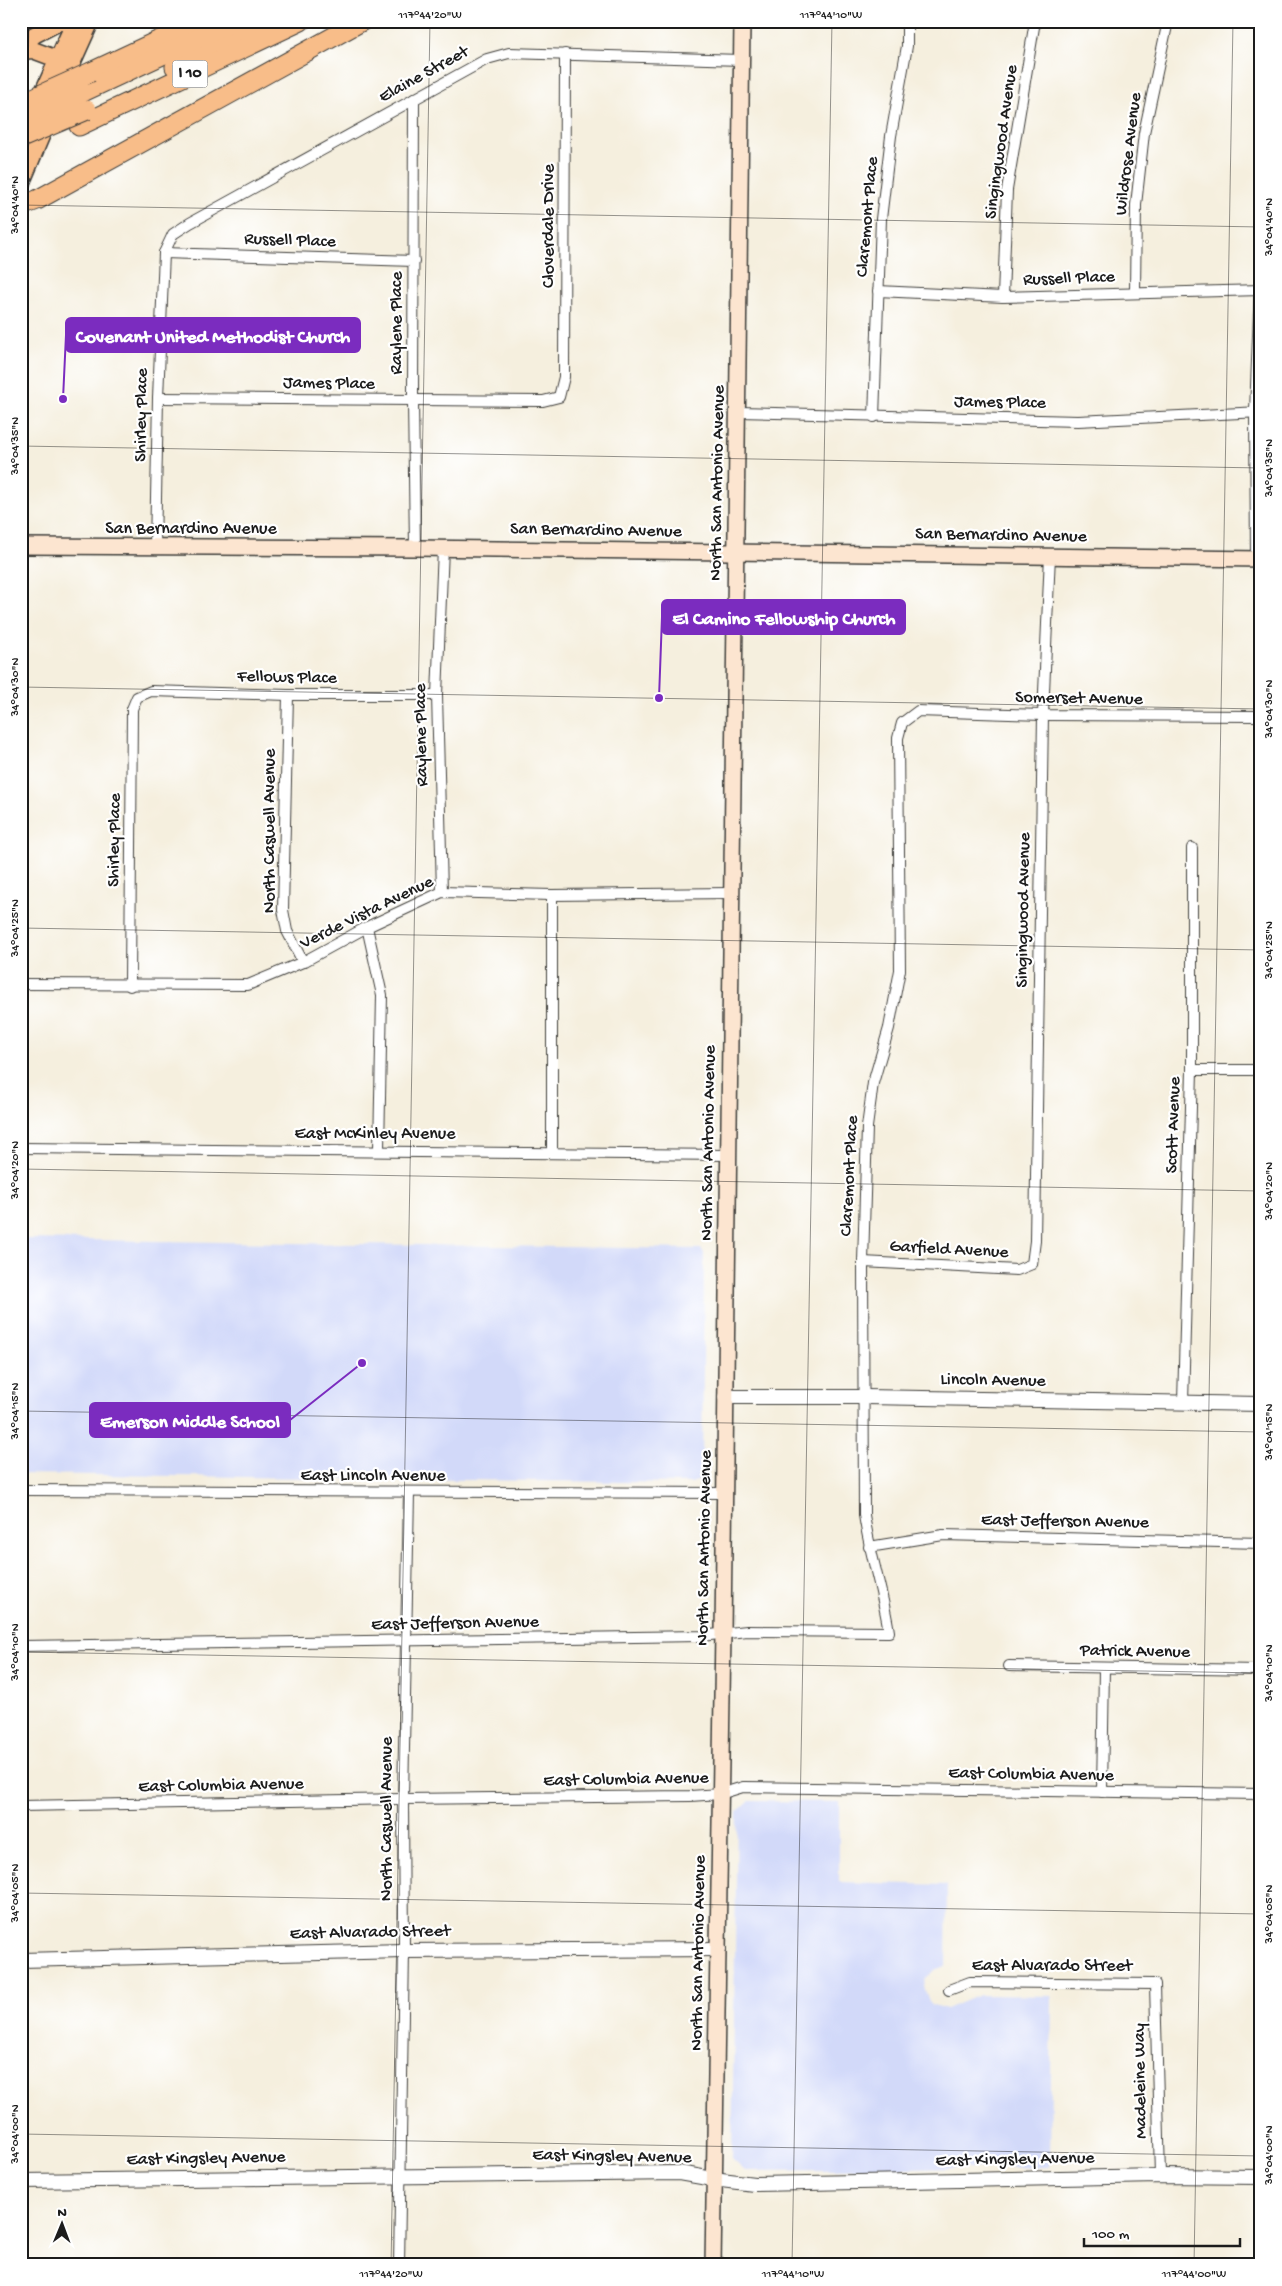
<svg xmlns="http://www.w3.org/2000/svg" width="1282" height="2286" font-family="'Gochi Hand',sans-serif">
<rect width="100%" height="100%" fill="#fff"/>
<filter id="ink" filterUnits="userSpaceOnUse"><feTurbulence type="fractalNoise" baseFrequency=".02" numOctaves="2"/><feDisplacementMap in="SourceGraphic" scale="10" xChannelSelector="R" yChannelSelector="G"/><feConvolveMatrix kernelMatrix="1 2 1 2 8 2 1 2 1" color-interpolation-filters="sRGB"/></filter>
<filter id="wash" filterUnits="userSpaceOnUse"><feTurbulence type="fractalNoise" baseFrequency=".0096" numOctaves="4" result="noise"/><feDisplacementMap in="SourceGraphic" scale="20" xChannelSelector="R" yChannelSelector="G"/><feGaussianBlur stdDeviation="1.12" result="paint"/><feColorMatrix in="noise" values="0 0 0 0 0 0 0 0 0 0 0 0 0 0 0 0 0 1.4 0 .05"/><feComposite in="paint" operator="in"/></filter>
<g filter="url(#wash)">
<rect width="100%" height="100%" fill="#f5efde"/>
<g fill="#d2d9f9">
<path d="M21 1239 701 1249 704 1253 702 1474 697 1481 691 1483 21 1474Z"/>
<path d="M749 1801 839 1802V1882L947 1885 946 1966 934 1970 925 1980 924 1987 929 2001 933 2005 946 2009 979 1995 1052 1996 1050 2167 745 2171 732 2159 737 1812Z"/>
</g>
</g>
<g filter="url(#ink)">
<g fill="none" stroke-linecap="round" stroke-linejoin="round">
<defs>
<g id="minor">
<path d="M414 99 413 401 415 548"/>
<path d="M164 253 414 261"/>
<path d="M878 291 1003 297 1261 290"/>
<path d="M1135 292 1136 205 1144 133 1168 21"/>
<path d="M1003 297 1007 190 1035 21"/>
<path d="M158 398 543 401 559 397 564 377 565 54"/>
<path d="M739 412 1078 421 1261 412"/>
<path d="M874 417 881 219 891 136 907 46V21"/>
<path d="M155 548 158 398 164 253 173 234 190 223 487 59 509 53 741 60"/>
<path d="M1256 559 1255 411 1260 285"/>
<path d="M288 695 283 910 287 931 303 962"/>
<path d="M442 892 437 695 443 548"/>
<path d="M367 927 382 995 379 1150"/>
<path d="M21 984 248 985 303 962 367 927 442 892 552 895 731 893"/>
<path d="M130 986 132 709 137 697 151 691 288 695H437"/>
<path d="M1192 1070H1261"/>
<path d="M21 1148 728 1155"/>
<path d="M552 1152V895"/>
<path d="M863 1262 1017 1270 1032 1264 1035 1241 1043 715 1050 555"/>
<path d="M1183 1403 1192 1070V848"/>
<path d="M21 1490 724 1493"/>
<path d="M869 1547 943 1535 1261 1543"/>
<path d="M21 1646 701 1636 747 1631 889 1632C883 1592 870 1555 864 1515L863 1262 867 1127 873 1083 889 1028 900 970 898 738 902 723 918 711 1043 715 1261 716"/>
<path d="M1009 1666 1261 1670"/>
<path d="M1102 1792 1104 1668"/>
<path d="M21 1806 403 1799 690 1796 720 1794 743 1787 1261 1794"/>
<path d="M949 1990 970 1982 1155 1984 1160 2176"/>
<path d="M399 2265 404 1951 403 1799 409 1493"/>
</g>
<g id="tertiary">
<path d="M725 1397H865L1261 1404"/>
<path d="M21 1960 404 1951 719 1949"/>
<path d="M21 2181 679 2173 713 2179 754 2184 1160 2176 1261 2177"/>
</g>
<g id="secondary">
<path d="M21 546 415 548 1261 559"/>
<path d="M713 2265 723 1633 742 21"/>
</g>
<g id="primary">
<path d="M21 47 34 35 61 21"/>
<path d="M21 51 33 50 57 59"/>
<path d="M59 92 91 21"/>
<path d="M39 101 75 21"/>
<path d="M21 184 47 122"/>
</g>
<g id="motorway">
<path d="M175 67 271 21"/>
<path d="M91 72 200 21"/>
<path d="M83 92 235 21"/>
<path d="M79 126 301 21"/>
<path d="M21 206 37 200 362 21"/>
</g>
</defs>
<use href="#minor" stroke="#3d3c39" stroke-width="12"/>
<use href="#tertiary" stroke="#3d3c39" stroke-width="16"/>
<use href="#secondary" stroke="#3d3c39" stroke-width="18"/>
<use href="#primary" stroke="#3d3c39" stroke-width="19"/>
<use href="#motorway" stroke="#3d3c39" stroke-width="21"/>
<use href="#minor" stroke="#fff" stroke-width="10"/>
<use href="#tertiary" stroke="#fff" stroke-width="14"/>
<use href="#secondary" stroke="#fce5d0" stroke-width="15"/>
<use href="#primary" stroke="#f8bd89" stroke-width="16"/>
<use href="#motorway" stroke="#f8bd89" stroke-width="19"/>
<defs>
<g id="motorway-bridge">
<path d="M22 103 91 72"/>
<path d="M21 121 83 92"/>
<path d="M21 138 87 110"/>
</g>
</defs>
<use href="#motorway-bridge" stroke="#3d3c39" stroke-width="21" stroke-linecap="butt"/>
<use href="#motorway-bridge" stroke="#f8bd89" stroke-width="19"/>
</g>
</g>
<path fill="none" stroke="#1c1c1c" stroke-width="1" stroke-opacity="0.45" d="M21 205 1261 227M21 446 1261 468M21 466 29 21M21 687 1261 709M21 928 1261 950M21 1169 1261 1191M21 1411 1261 1432M21 1652 1261 1673M21 1893 1261 1914M21 2134 1261 2156M391 2265 430 21M792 2265 832 21M1194 2265 1233 21"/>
<g text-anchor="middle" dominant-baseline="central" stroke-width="4.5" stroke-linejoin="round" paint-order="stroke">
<rect fill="#fff" stroke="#606060" stroke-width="1" x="172.5" y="60.5" width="35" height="27" rx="4"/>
<g font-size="16" font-weight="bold" fill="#1c1c1c">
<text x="190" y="74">I 10</text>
</g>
<g font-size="18" fill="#1c1c1c" stroke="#fff">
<text transform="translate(424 75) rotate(-29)">Elaine Street</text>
<text transform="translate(1002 142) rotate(-82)">Singingwood Avenue</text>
<text transform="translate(1129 154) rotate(-83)">Wildrose Avenue</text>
<text transform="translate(868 217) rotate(-85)">Claremont Place</text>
<text transform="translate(549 226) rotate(-90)">Cloverdale Drive</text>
<text transform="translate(290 241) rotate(2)">Russell Place</text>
<text transform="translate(1069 279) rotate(-2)">Russell Place</text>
<text transform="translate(397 323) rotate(-90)">Raylene Place</text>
<text transform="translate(329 384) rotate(1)">James Place</text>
<text transform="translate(1000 403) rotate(1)">James Place</text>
<text transform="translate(142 415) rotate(-89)">Shirley Place</text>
<text transform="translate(718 483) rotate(-89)">North San Antonio Avenue</text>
<text x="191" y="529">San Bernardino Avenue</text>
<text transform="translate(596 531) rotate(1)">San Bernardino Avenue</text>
<text transform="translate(1001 536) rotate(1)">San Bernardino Avenue</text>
<text transform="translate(287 678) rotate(1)">Fellows Place</text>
<text transform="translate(1079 699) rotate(1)">Somerset Avenue</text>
<text transform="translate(422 735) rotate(-91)">Raylene Place</text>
<text transform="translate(270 831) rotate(-90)">North Caswell Avenue</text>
<text transform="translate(115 840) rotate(-89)">Shirley Place</text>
<text transform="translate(1024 910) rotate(-89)">Singingwood Avenue</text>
<text transform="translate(367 913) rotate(-26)">Verde Vista Avenue</text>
<text transform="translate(1174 1125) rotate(-88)">Scott Avenue</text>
<text x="375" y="1134">East McKinley Avenue</text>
<text transform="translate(709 1143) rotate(-89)">North San Antonio Avenue</text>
<text transform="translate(850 1176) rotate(-87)">Claremont Place</text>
<text transform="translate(949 1250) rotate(3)">Garfield Avenue</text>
<text transform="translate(993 1381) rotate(1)">Lincoln Avenue</text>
<text x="373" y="1476">East Lincoln Avenue</text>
<text transform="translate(1065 1522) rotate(1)">East Jefferson Avenue</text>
<text transform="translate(705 1548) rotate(-89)">North San Antonio Avenue</text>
<text transform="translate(455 1624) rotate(-1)">East Jefferson Avenue</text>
<text transform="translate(1135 1652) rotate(1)">Patrick Avenue</text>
<text transform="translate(1031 1775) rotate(1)">East Columbia Avenue</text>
<text transform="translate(626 1780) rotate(-1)">East Columbia Avenue</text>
<text transform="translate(221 1786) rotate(-1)">East Columbia Avenue</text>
<text transform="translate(387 1819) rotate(-90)">North Caswell Avenue</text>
<text transform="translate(370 1933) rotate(-1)">East Alvarado Street</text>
<text transform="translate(699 1953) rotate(-89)">North San Antonio Avenue</text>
<text x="1052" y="1966">East Alvarado Street</text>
<text transform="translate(1141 2081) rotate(-91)">Madeleine Way</text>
<text transform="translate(612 2157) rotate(1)">East Kingsley Avenue</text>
<text transform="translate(206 2159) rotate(-1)">East Kingsley Avenue</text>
<text transform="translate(1015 2160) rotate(-1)">East Kingsley Avenue</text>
</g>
</g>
<path fill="none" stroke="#7b2cbf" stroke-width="2" d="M63 399L66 335M659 698L662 617M362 1363L290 1420"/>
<g fill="#7b2cbf" stroke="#fff" stroke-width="2">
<circle cx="63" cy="399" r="5"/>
<circle cx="659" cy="698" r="5"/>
<circle cx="362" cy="1363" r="5"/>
</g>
<g fill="#7b2cbf" stroke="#7b2cbf" stroke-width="2">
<rect x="66" y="318" width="294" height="34" rx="5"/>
<rect x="662" y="600" width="243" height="34" rx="5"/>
<rect x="90" y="1403" width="200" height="34" rx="5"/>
</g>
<g font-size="19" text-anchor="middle" font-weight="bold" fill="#fff">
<text x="213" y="342">Covenant United Methodist Church</text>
<text x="784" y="624">El Camino Fellowship Church</text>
<text x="190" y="1427">Emerson Middle School</text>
</g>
<rect width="1282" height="2286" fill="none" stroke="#fff" stroke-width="55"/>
<g transform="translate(62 2224) rotate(1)" stroke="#ffffff" stroke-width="4" paint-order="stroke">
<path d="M0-4L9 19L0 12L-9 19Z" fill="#1c1c1c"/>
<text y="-8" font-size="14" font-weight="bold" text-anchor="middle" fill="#1c1c1c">N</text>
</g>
<path d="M1084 2238v8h156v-8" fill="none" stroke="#1c1c1c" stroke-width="2.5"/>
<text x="1092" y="2238" font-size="15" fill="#1c1c1c" stroke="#ffffff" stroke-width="4" paint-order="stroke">100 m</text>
<rect x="28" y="28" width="1226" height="2230" fill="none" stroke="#1c1c1c" stroke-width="2"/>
<g font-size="12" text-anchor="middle" fill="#1c1c1c">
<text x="430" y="18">117°44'20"W</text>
<text x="831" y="18">117°44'10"W</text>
<text transform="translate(14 205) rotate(-90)" y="4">34°04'40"N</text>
<text transform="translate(1268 227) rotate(-90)" y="4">34°04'40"N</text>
<text transform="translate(14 446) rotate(-90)" y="4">34°04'35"N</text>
<text transform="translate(1268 468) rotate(-90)" y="4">34°04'35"N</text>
<text transform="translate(14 687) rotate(-90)" y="4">34°04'30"N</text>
<text transform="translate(1268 709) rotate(-90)" y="4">34°04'30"N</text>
<text transform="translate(14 928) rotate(-90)" y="4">34°04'25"N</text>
<text transform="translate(1268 950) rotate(-90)" y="4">34°04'25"N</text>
<text transform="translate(14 1170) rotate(-90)" y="4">34°04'20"N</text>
<text transform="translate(1268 1191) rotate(-90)" y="4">34°04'20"N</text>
<text transform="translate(14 1411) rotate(-90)" y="4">34°04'15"N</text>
<text transform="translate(1268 1432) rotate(-90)" y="4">34°04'15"N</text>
<text transform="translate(14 1652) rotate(-90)" y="4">34°04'10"N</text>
<text transform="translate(1268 1673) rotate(-90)" y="4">34°04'10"N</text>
<text transform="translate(14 1893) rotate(-90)" y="4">34°04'05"N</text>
<text transform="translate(1268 1914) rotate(-90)" y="4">34°04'05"N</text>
<text transform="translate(14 2134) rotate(-90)" y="4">34°04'00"N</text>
<text transform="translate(1268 2155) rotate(-90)" y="4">34°04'00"N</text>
<text x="391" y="2277">117°44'20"W</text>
<text x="793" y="2277">117°44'10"W</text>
<text x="1194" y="2277">117°44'00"W</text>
</g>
</svg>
